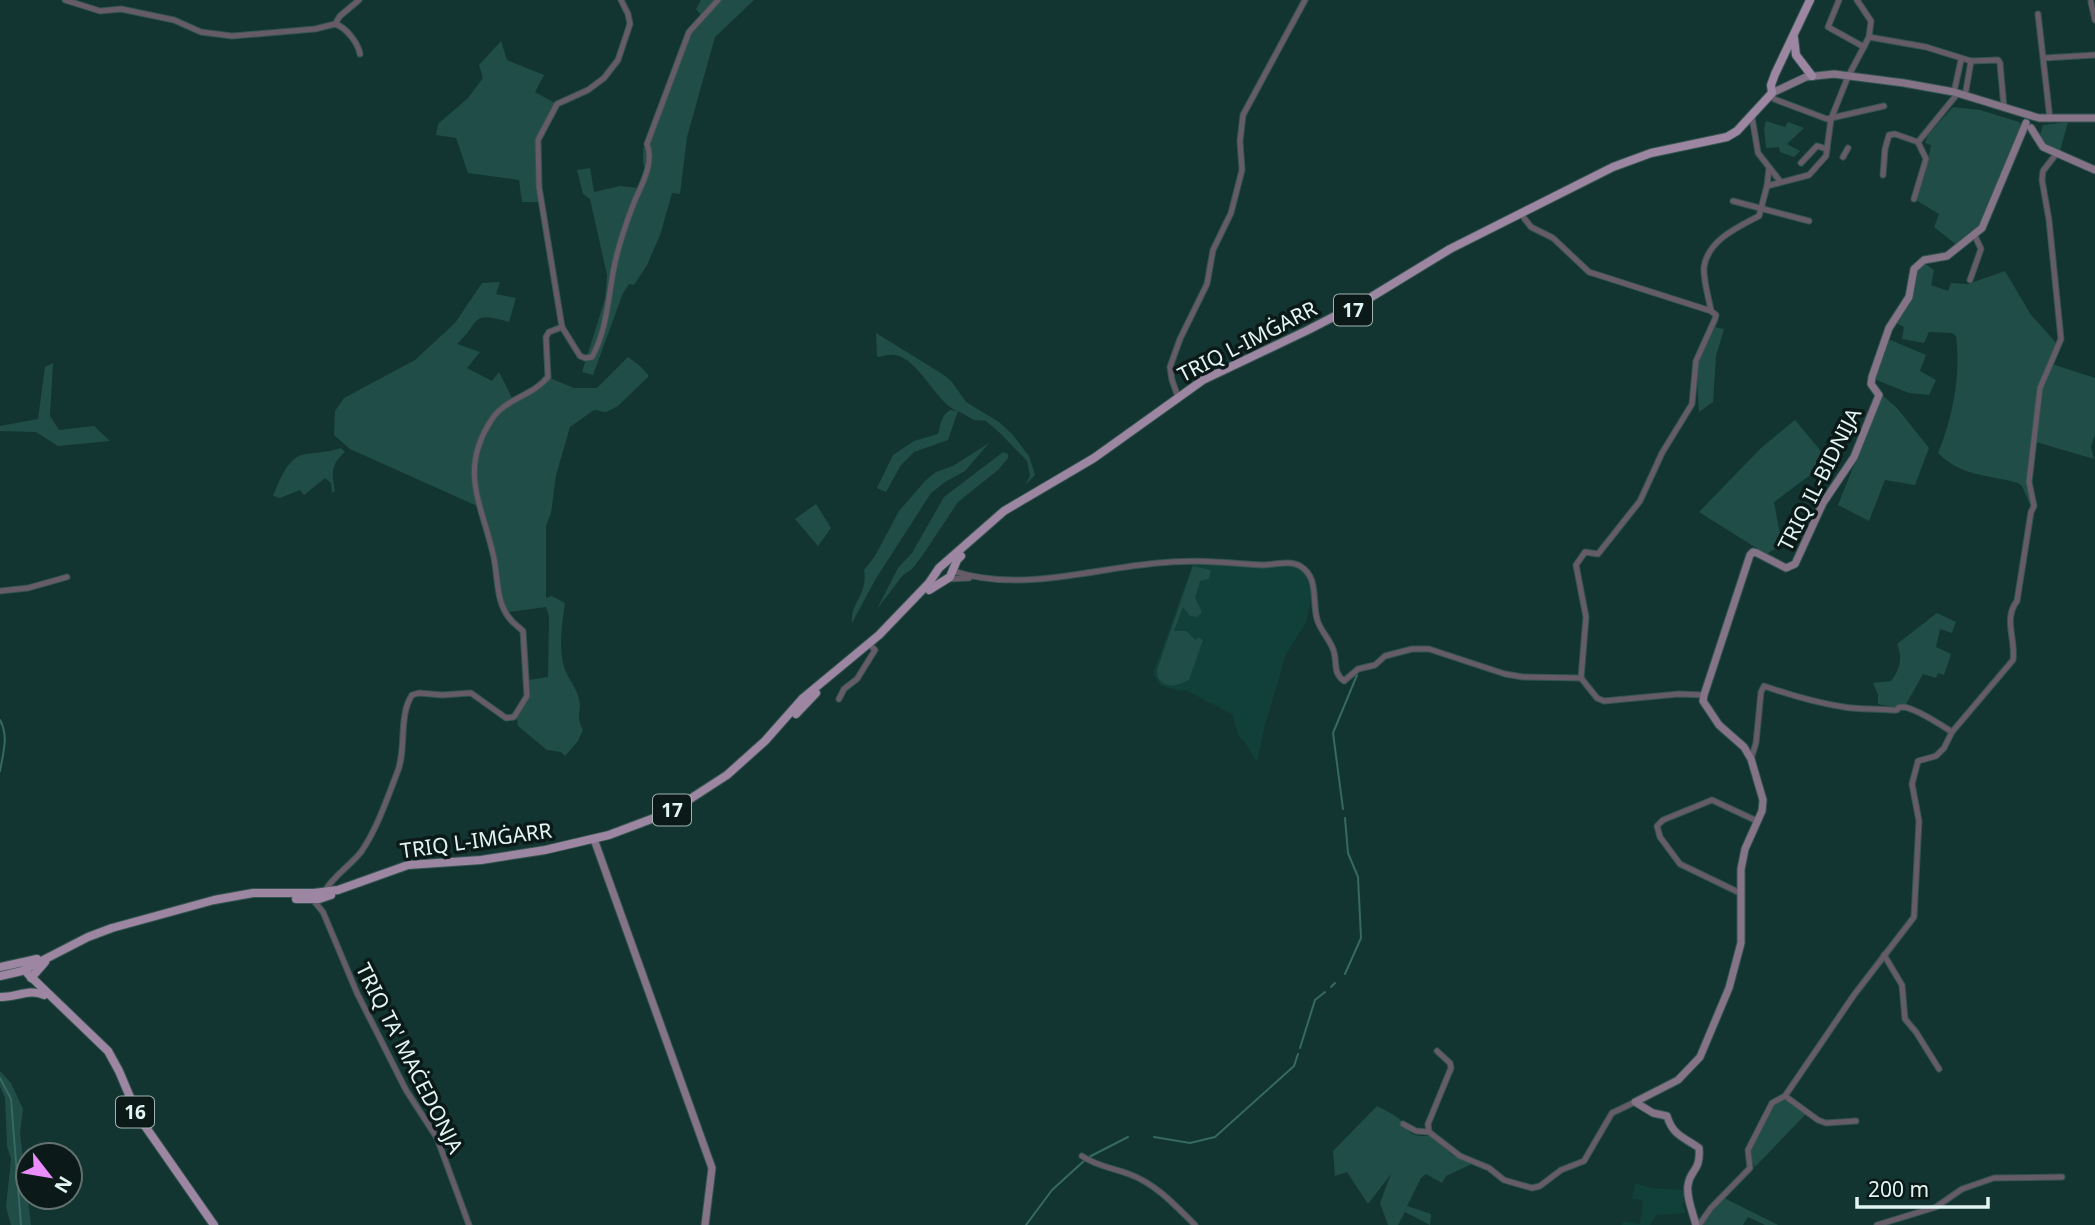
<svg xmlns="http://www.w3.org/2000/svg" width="2095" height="1225" font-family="'Noto Sans',sans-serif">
<rect width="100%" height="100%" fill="#133531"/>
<g fill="#113f3a">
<path d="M1193 563 1300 567 1308 578 1312 595 1306 623 1286 654 1264 729 1257 762 1244 741 1239 737 1232 714 1185 690 1179 691 1160 685 1153 674Z"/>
<path d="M1635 1183 1651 1188 1686 1190V1198L1682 1204 1686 1213 1657 1215 1650 1225H1622L1623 1221 1640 1224 1643 1200 1632 1199Z"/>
</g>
<g fill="#204d48">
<path d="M701 0H754L715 37 687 137 680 194 672 193 660 235 647 265 634 285 629 284 623 293 593 375 582 372 605 299 607 275 590 199 583 194 577 170 590 168 594 192 620 186 638 188 645 168 643 163V148L647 149 684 43 683 38 701 15 696 9Z"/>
<path d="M501 41 507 60 544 75 535 92 555 103 550 115 535 139 539 202H522L519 180 468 173 456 138 436 135 438 124 468 98 483 78 479 65Z"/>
<path d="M1953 107 1980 110 2019 122 2022 127 1986 207 1988 210 1983 222 1958 246 1934 227 1939 214 1916 200 1926 171 1931 145 1925 143 1928 135Z"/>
<path d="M1766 121 1785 127 1788 122 1804 128 1787 144 1800 151 1794 157 1780 152 1779 147 1766 148 1764 128Z"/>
<path d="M2068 122 2060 151 2044 144 2040 135 2043 125Z"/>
<path d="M1924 263 1934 270 1931 285 1948 291 1951 283 1968 284 2005 271 2031 315 2058 345 2039 388 2028 483 2031 507 2022 486 2018 483C1987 474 1962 477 1938 453 1953 417 1961 374 1956 336L1952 333 1929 332 1924 343 1902 339 1904 327 1896 323 1917 268Z"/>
<path d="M500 282 496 294 516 298 509 322C469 310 481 322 457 344L480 352 467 368 492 381 499 372 513 400 493 413 480 440 471 477 477 506 350 449 334 435 335 411 344 398 415 360 455 323 482 283Z"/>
<path d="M1715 327 1724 329 1716 356 1713 402 1699 412 1696 365Z"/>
<path d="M876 333 944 375 952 382 966 402 999 422 1012 434 1029 456 1035 475 1025 485 1030 476 1027 461 1000 433 986 421 974 420 958 411 948 440 914 452 901 465 886 492 877 488 893 455 914 441 938 434C941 424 940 417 950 410L957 411C936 403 918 357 894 355 888 354 882 357 877 357Z"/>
<path d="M1888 339 1926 355 1920 371 1936 380 1929 395 1909 393 1874 379Z"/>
<path d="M628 357 640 366 649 376 618 406 606 412 594 410 570 427 556 475 551 513 546 526V598L552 596 565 603C562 624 557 655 567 674 571 683 577 689 579 699 582 713 575 715 583 730L578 741 565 756 561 752 547 750 518 726 517 717 529 697 528 680 548 677 549 616 546 607 509 612 499 595 475 479 477 458 482 443 499 412 546 384 550 378 574 388H597Z"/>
<path d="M53 363 50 416 59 430 94 426 110 441 58 446 36 432 0 431V426L38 419 45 367Z"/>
<path d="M2052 364 2095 378V434L2091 447 2094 459 2036 442 2042 389Z"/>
<path d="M1882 395 1897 408 1929 448 1915 485 1885 480 1869 521 1838 505Z"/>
<path d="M1795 420 1829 461 1774 502 1782 545 1766 554 1699 512 1761 448Z"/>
<path d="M989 443 965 471 945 482 931 493 875 580 852 623C850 602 868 596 864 570L875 556 899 511 926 480 936 472 953 466Z"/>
<path d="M341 448 345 452C330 464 332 475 335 491L332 493 331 483 325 478 304 495 300 490 280 498 273 496C278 483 288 458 302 455 314 452 327 453 341 448Z"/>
<path d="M1003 452 1008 454V458L998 470 958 502 922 556 912 569 903 575 877 609 898 568 912 553 944 497Z"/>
<path d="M816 504 831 528 818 546 795 519Z"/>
<path d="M1193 566 1211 570 1209 579 1200 581 1195 598 1202 612 1197 617 1190 616 1183 607 1174 631H1186L1196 640 1198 637 1203 640 1189 680C1178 685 1167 690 1158 678L1157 670Z"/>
<path d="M1937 613 1956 622 1952 633 1940 629 1936 647 1951 654 1944 675 1938 673 1936 678 1923 674 1905 706 1896 708 1878 704V695L1873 683 1891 681C1900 670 1903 658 1897 644Z"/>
<path d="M0 1071 11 1083 23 1109 20 1133 31 1225H11L6 1207 11 1159 7 1146 5 1098 0 1086Z"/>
<path d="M1779 1100H1787L1806 1114 1755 1167 1749 1155 1774 1104Z"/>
<path d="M1377 1106C1384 1110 1392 1113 1398 1118 1416 1134 1403 1136 1432 1136L1452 1155 1472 1164 1446 1176 1442 1183 1426 1174 1421 1178 1407 1206 1431 1214 1430 1225 1405 1212 1398 1225H1388L1380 1203 1391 1174 1368 1204 1347 1172 1335 1176 1333 1151Z"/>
<path d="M1724 1198 1778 1225H1765L1748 1217 1743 1225H1701Z"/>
</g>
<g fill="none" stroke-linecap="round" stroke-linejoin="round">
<g stroke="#376963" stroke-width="2">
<path d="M0 720C9 736 3 753 0 771"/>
<path d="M1343 809 1333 733 1357 675"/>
<path d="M1345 818 1348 853 1358 877 1361 938 1345 974"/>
<path d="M1331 987 1335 983"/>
<path d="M1300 1048 1315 1000 1325 992"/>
<path d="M0 1078 11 1099 21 1225"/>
<path d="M1154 1137 1190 1143 1215 1137 1294 1066 1298 1054"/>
<path d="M1089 1157 1128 1137"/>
<path d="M1026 1225 1052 1190 1085 1160"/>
</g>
<defs>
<g id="street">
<path d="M65 0 100 11 121 9 174 20 201 32 232 36 315 29 335 24 340 16 359 0"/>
<path d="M621 0 628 14 630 24 618 60 604 78 588 90 557 104 538 140 539 187 562 327 580 356 585 358 592 357C606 332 608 301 613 273 617 249 626 223 635 200 643 183 654 162 647 144L689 32 718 0"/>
<path d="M1839 0 1828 27 1864 47"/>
<path d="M2091 2 2095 20"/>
<path d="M2038 14 2050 119"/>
<path d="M335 24C346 27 358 43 360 54"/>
<path d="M1869 37 1926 47 1971 61 1998 60 2000 63 2004 108"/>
<path d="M2044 58 2095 55"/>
<path d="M1849 75 1869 37 1871 21 1857 0"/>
<path d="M1954 92 1961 60"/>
<path d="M1772 93 1774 99 1827 119 1884 106"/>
<path d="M1965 96 1971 61"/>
<path d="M1752 117 1758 153 1780 181"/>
<path d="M1843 157 1848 148"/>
<path d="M1801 163 1817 146 1827 149"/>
<path d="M1883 175 1885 149 1889 135 1895 134 1918 142"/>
<path d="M1767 186 1809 175 1826 156 1831 119 1847 79"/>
<path d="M1914 199 1926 159 1918 142 1958 93"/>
<path d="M1733 201 1809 221"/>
<path d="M1524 218 1531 227 1553 238 1589 272 1711 311"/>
<path d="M1970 280 1981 249 1975 236"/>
<path d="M1178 397 1172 380 1170 367 1180 339 1207 284 1213 250 1231 213 1242 170 1240 141 1243 115 1305 0"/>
<path d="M953 571C1020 593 1089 569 1158 563 1195 559 1226 563 1263 565 1274 565 1290 560 1300 566 1319 577 1312 601 1317 619 1320 631 1331 640 1334 652 1337 663 1333 673 1344 681L1358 669 1375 665 1385 656 1412 649H1429L1505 674 1523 677 1581 678"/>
<path d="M948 579 969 578"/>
<path d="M0 591 28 588 67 577"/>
<path d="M1581 678 1586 617 1576 565 1585 552 1598 554 1640 501 1662 453 1692 404 1696 361 1715 319 1716 315 1711 311C1709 298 1703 280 1704 267 1708 240 1738 227 1759 216L1767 186 1769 168"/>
<path d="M1581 678 1597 698 1604 701 1679 694 1704 695"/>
<path d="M839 699 844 689 857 679 875 650 872 647"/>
<path d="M1751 759 1756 743 1761 692 1764 686C1790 695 1816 703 1844 707 1860 710 1877 708 1892 710 1903 711 1892 707 1903 707 1916 708 1941 725 1952 732"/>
<path d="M325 891C333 876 350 866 361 852 377 829 387 799 397 773 407 750 398 716 412 695L419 693 442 695 471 693 506 718 514 717 527 696 523 631C519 627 514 624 511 620 496 604 498 578 494 558 483 505 457 472 492 419 505 399 534 395 548 377L546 337 549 332 562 327"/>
<path d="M1740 893 1680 864 1660 837 1657 826 1663 820 1712 800 1757 821"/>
<path d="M313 900 323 912 357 993 406 1090 437 1138 469 1225"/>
<path d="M1884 955 1902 985 1905 1019 1916 1032 1939 1069"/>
<path d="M1785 1096 1818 1120 1826 1123 1856 1121"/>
<path d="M1403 1124 1416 1131 1429 1132 1460 1156 1489 1168 1504 1180 1532 1188 1540 1186 1561 1170 1584 1161 1612 1113 1635 1102"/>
<path d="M1429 1132 1428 1124 1451 1068 1450 1063 1437 1051"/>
<path d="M1082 1156C1096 1166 1113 1168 1129 1174 1156 1184 1175 1205 1195 1225"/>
<path d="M1699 1225 1711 1208 1750 1168 1748 1150 1772 1103 1785 1096 1854 995 1914 917 1919 821 1912 784 1918 761 1936 756 1944 748 1952 732 2013 660C2016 639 2003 619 2017 601L2031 512 2034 506 2029 482 2040 388 2061 339 2049 220 2042 180 2043 171 2057 153"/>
<path d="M1877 1225 1936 1207 1962 1189 1994 1178 2062 1177"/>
</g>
<g id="secondary">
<path d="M1772 93 1806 77 1834 74 1904 83 1954 92 2039 118H2095"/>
<path d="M2031 128 2043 147 2095 170"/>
<path d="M595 842 712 1168 705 1225"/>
<path d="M1696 1225C1693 1213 1686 1197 1688 1185 1690 1169 1701 1172 1699 1148 1684 1137 1673 1136 1667 1116L1653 1113 1635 1102 1678 1080 1700 1057 1729 988 1741 943V869L1745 849 1762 811 1763 800 1751 759 1744 747 1719 725 1703 701 1704 695 1750 555 1753 552 1757 553 1786 568 1795 564 1823 503 1854 457 1879 395 1871 384 1872 377 1889 328 1909 297 1914 269 1924 260 1947 256 1982 228 2026 123"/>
</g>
<g id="primary">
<path d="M1794 38 1796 55 1812 76"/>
<path d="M929 590 950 577 957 560 961 556"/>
<path d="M796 714 816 693"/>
<path d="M296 899H319L331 895"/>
<path d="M0 967 37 959"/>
<path d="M28 974 108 1051 119 1071 138 1116 214 1225"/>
<path d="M0 976 22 971 88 937 112 928 214 900 253 893H314L338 890 408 865 481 860 545 850 609 835 670 812 727 775 765 741 803 698 879 635 929 583 939 568 1004 511 1094 458 1203 380 1308 330 1368 299 1450 249 1613 167 1651 153 1727 137 1737 131 1772 93 1771 85 1775 74 1810 0"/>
<path d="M31 978 45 962"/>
<path d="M0 997C16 998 29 988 44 995"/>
</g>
</defs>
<use href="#street" stroke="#345450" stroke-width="7"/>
<use href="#secondary" stroke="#345450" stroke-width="9"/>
<use href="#primary" stroke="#345450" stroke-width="10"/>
<use href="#street" stroke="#665b68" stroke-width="5"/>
<use href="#secondary" stroke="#857488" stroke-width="7"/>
<use href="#primary" stroke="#9d86a1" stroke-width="8"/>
</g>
<g text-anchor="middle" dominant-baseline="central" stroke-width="7" stroke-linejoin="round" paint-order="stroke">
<g fill="#0b1a18" stroke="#a2b3b1" stroke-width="2">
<rect x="1334" y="294.5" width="38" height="31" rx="5"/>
<rect x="653" y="794.5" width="38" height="31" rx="5"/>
<rect x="116" y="1096.5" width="38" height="31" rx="5"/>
</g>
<g font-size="19" font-weight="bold" fill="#e2f5f2">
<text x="1353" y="310">17</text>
<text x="672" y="810">17</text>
<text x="135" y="1112">16</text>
</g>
<g font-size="21" fill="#e2f5f2" stroke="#0b1a18">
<text transform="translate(1247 341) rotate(-27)">TRIQ L-IMĠARR</text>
<text transform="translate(1819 479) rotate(-63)">TRIQ IL-BIDNIJA</text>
<text transform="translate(476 840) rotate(-8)">TRIQ L-IMĠARR</text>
<text transform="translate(410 1058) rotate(63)">TRIQ TA' MAĊEDONJA</text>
</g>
</g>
<g transform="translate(49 1176) rotate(121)"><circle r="33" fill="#0b1a18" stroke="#61726f" stroke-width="2"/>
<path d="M0-5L12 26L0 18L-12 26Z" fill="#eb8dfb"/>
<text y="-10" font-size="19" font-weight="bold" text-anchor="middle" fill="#e2f5f2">N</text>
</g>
<path d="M1857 1197v10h131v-10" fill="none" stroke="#e2f5f2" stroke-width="3.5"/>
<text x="1868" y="1197" font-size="21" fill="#e2f5f2" stroke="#0b1a18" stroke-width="5" paint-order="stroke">200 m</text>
</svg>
